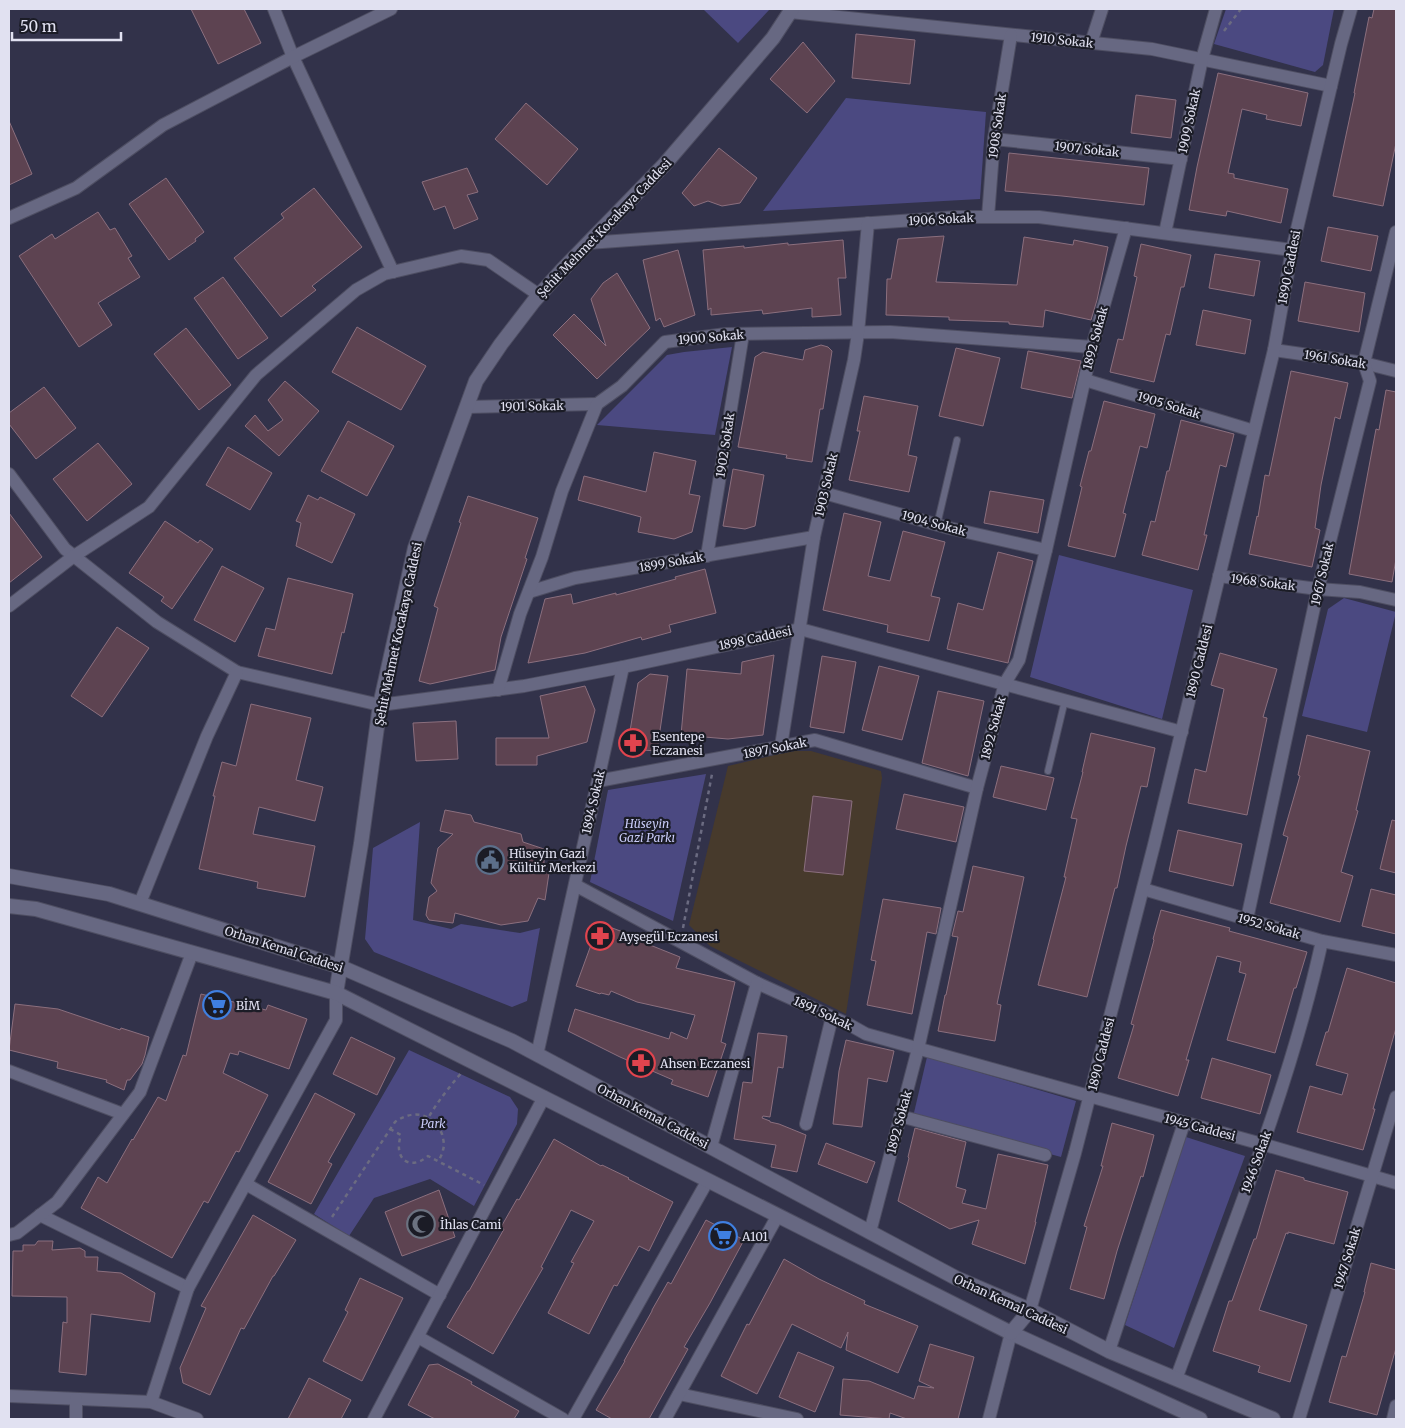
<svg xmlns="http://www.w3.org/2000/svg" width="1405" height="1428" font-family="Merriweather,serif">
<rect width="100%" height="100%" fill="#32324a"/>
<path fill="#473a2c" d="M792 751H811L881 771 882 778 846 1014 710 946 689 925 728 766Z"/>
<g fill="#4b4981">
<path d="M703 9H770L738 43Z"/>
<path d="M1226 9H1334L1323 65 1315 72 1214 44Z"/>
<path d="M846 98 986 112 980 199 763 211Z"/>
<path d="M732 347 715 435 597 425 667 355 684 352Z"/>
<path d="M1059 555 1193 590 1162 719 1030 677Z"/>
<path d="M1344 598 1396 612 1367 732 1302 716 1328 609Z"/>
<path d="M706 774 673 921 590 882 608 790Z"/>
<path d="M420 822 413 920 451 929 461 924 520 933 540 928 527 1001 512 1007 374 952 365 939 373 848Z"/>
<path d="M409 1050 510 1097 518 1109 517 1124 474 1206 430 1179 374 1198 349 1236 314 1214Z"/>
<path d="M927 1057 1076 1101 1061 1157 913 1117Z"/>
<path d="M1186 1137 1245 1156 1174 1348 1125 1325Z"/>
</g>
<g fill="#5d4351" stroke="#8b6f7e">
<path d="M191 9H244L261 43 218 64Z"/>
<path d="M1374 9H1396V143L1383 206 1333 196 1355 93H1354L1369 17 1372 18Z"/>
<path d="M856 34 915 40 910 84 852 78Z"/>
<path d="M803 42 835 81 807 113 770 79Z"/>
<path d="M1218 73 1308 93 1301 126 1266 119 1267 115 1242 109 1228 173 1234 174V178L1288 189 1281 223 1227 211 1226 216 1189 210 1197 167Z"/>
<path d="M1136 95 1176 100 1171 138 1131 133Z"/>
<path d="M526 103 578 149 547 185 495 139Z"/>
<path d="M9 121 32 174 9 185Z"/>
<path d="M719 148 757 178 740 203 722 206 708 201 694 206 682 193Z"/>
<path d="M1009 153 1149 168 1144 205 1062 196 1005 191Z"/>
<path d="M467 168 478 192 467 195 478 219 454 229 445 206 434 210 422 182Z"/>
<path d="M166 178 204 232 195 239 196 241 169 260 129 204Z"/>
<path d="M314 188 362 247 312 286 316 290 281 317 234 258 284 218 281 214Z"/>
<path d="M98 212 110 230 115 228 132 256 128 258 140 277 98 303 112 325 79 347 19 256 52 234 55 239Z"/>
<path d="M1328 227 1378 236 1371 271 1321 261Z"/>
<path d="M944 236 936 282 1017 285 1024 237 1073 245 1074 240 1108 247 1097 300 1091 320 1045 310 1043 327 1009 324V322L949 320V317L886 315 887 279H891L898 239Z"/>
<path d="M843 240 846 278H838L841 315 812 317V308L763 314 762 310 711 315V308L708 310 703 250 744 246V248L788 243V245Z"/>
<path d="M1141 244 1191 255 1184 287H1181L1170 335 1166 334 1154 382 1110 372 1118 339 1123 340 1137 277 1134 276Z"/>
<path d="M678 250 695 315 664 327 660 318 656 321 643 260Z"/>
<path d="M1215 254 1260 261 1254 296 1209 288Z"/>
<path d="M617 273 650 328 597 379 553 335 574 314 606 346 591 299 603 283Z"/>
<path d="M223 277 268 338 238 359 194 298Z"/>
<path d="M1305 282 1365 293 1359 332 1298 321Z"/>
<path d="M1203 310 1251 320 1245 354 1196 345Z"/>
<path d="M357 327 426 366 401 410 332 372Z"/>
<path d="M186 328 231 385 199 410 154 354Z"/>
<path d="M821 345 828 347 832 351 823 409H820L812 462 786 458 787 455 738 447 755 357 763 352 803 360 805 350Z"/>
<path d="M956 348 1000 358 983 426 939 416Z"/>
<path d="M1028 351 1081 361 1072 398 1021 388Z"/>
<path d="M1291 371 1348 383 1340 419 1335 417 1321 485 1315 528 1320 530 1312 567 1249 554 1257 516 1258 517 1265 475 1269 476Z"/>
<path d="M285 381 319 411 279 456 245 426 255 415 268 431 283 420 268 400Z"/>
<path d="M44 387 76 428 36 459 9 424V413Z"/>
<path d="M1386 390 1396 392V559L1392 582 1349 574 1376 429 1379 430Z"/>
<path d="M864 396 918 406 908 455 917 457 909 492 849 480 860 431H857Z"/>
<path d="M1104 401 1155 414 1147 448 1140 446 1123 513 1126 514 1115 557 1068 546 1082 487 1080 486 1089 451H1091Z"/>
<path d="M1181 420 1234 434 1226 467 1220 465 1204 535H1207L1198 570 1142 555 1151 521 1155 522 1167 471H1169Z"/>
<path d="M348 421 394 446 367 496 321 471Z"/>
<path d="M98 443 132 484 87 521 53 479Z"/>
<path d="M228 447 272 473 250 510 206 485Z"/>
<path d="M654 452 696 461 689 494 700 496 692 532 674 539 638 532 641 517 578 500 584 476 646 492Z"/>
<path d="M733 469 764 475 755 526 745 529 723 526Z"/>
<path d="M990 491 1044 500 1038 533 984 523Z"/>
<path d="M308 495 318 500 320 497 355 514 332 563 296 546 301 523 296 521Z"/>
<path d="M468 496 538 518 525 558 527 559 501 637 495 670 430 684 419 681 438 608 434 606 461 523 459 522Z"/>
<path d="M9 513 42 557 9 583Z"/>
<path d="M844 513 881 522 868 576 890 581 903 531 945 542 931 596 940 598 929 641 887 632 888 625 823 610Z"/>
<path d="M165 521 198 543 200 540 213 549 172 609 161 601 164 597 129 573Z"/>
<path d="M998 552 1033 561 1008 663 947 649 958 603 983 610Z"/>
<path d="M222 566 264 588 235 642 194 620Z"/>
<path d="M705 569 716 613 669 625 671 632 642 640 641 637 585 653 528 663 545 599 571 594 573 604 616 593V595L676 579 675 577Z"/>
<path d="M288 578 353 594 344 633 342 632 332 674 258 656 266 628 275 630Z"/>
<path d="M117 627 149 648 102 717 71 696Z"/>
<path d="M1220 653 1277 669 1263 717 1267 718 1247 815 1188 803 1195 769 1206 772 1224 689 1211 685Z"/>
<path d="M774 655 763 735 728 739 681 735 687 669 741 674 742 662Z"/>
<path d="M822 656 856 662 844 733 810 727Z"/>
<path d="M879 666 919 676 902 740 862 730Z"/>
<path d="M650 674 668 676 657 751 627 749 638 683Z"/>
<path d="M585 686 595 710 587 742 537 756V765H496V738H549L540 696Z"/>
<path d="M938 691 984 701 968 776 922 763Z"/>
<path d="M251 704 311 718 296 780 323 787 315 821 259 807 253 834 315 846 305 897 257 888 258 882 199 869 215 796H213L222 762 236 766Z"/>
<path d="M456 721 458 759 416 761 413 723Z"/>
<path d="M1091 733 1155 748 1147 787 1141 786 1126 846 1117 888H1115L1087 997 1038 985 1066 877H1064L1077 819 1071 818 1083 772H1082Z"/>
<path d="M1307 735 1370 751 1356 810 1358 811 1341 872 1353 876 1340 922 1270 903 1288 837 1283 835 1300 776 1298 775Z"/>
<path d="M1001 766 1054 778 1046 810 993 797Z"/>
<path d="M904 794 964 807 956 842 896 829Z"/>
<path d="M813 796 852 801 843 875 804 871Z"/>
<path d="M445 810 471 815 474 822 521 834 523 842 544 849V871L549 873 545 900 538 898 528 921 501 925 455 913 453 923 429 920 426 915 429 897 437 891 431 883 438 848 453 834 440 831Z"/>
<path d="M1392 820 1396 821V873L1380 869Z"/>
<path d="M1178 830 1242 844 1233 886 1169 871Z"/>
<path d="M973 866 1024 877 997 1004 1001 1005 995 1041 938 1031 945 995H946L958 937 952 936 958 911 963 912Z"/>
<path d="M1371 889 1396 895V934L1362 926Z"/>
<path d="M883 899 941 908 936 934 927 932 912 1014 867 1005 876 961 871 960Z"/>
<path d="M1161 910 1230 928 1229 931 1307 952 1296 988H1294L1275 1053 1227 1040 1246 974 1239 972 1241 962 1217 956 1186 1060H1189L1178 1096 1118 1078 1134 1025 1131 1024 1154 940 1153 939Z"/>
<path d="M599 923 631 935 630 937 680 957 676 968 735 982 721 1042 726 1044 708 1097 671 1084 673 1080 620 1057 568 1031 575 1009 669 1039 671 1032 687 1039 695 1015 637 1002 611 991 609 995 601 993 600 994 576 986Z"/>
<path d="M1347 968 1396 983V1028L1373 1109H1375L1363 1150 1297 1132 1310 1086 1342 1095 1348 1074 1316 1065 1326 1032H1328Z"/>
<path d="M201 994 266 1010 268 1005 307 1019 289 1069 239 1051 238 1055 230 1053 223 1073 268 1095 239 1152 236 1151 208 1203 204 1201 172 1258 81 1208 98 1177 107 1183 132 1139 133 1140 158 1097 166 1101 183 1055 186 1056Z"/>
<path d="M15 1004 58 1009 120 1030 121 1028 149 1037 145 1055 142 1064 130 1080H127L124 1090 106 1082 107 1080 57 1068 58 1062 9 1050Z"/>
<path d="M758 1033 787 1036 783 1068 778 1067 770 1117 763 1116 762 1118 770 1121V1122L779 1124 806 1135 797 1172 771 1167 776 1145 734 1139 743 1082 752 1083Z"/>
<path d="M351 1037 395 1058 377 1095 333 1074Z"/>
<path d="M846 1040 894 1051 887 1082 868 1078 862 1127 833 1124 839 1071Z"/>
<path d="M1212 1058 1271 1075 1260 1114 1201 1098Z"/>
<path d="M315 1093 355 1114 328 1162 332 1164 311 1204 268 1182Z"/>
<path d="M1112 1123 1154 1135 1143 1177 1141 1176 1117 1251 1104 1299 1070 1289 1087 1227 1084 1226 1103 1166H1101Z"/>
<path d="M915 1128 966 1142 956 1187 966 1190 962 1203 986 1209 998 1154 1048 1165 1035 1222H1036L1025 1264 972 1244 979 1220 950 1229 898 1201 909 1158 908 1157Z"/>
<path d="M554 1139 601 1166 602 1165 629 1178 628 1179 673 1202 649 1251 639 1246 617 1286 614 1285 589 1334 548 1313 574 1263 571 1262 594 1221 571 1210 541 1267 543 1268 493 1354 447 1327 468 1291H469L504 1229 501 1227 517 1199 519 1200Z"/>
<path d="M826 1143 875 1162 867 1183 818 1164Z"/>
<path d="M1276 1170 1304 1178V1180L1348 1192 1334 1244 1288 1232V1234L1286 1233 1259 1310 1307 1325 1290 1382 1258 1372 1260 1366 1213 1351 1229 1301H1232L1254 1239H1256Z"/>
<path d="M439 1190 455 1237 402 1256 385 1212Z"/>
<path d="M253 1215 296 1240 274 1276H273L244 1329 241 1328 210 1395 183 1383 180 1368 206 1308 201 1306Z"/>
<path d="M706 1220 744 1240 710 1303 684 1347 688 1349 649 1419H612L596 1410 625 1361H624L652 1311V1310L668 1282 671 1284Z"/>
<path d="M38 1241H53L52 1250 80 1248 85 1251V1257H98L97 1271 121 1273 155 1293 150 1322 91 1314 86 1375 59 1372 63 1322 67 1323V1297L12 1296 13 1251H23V1245H35Z"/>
<path d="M784 1259 819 1279 865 1301 864 1304 918 1326 898 1373 846 1350 848 1332 841 1348 792 1324 757 1394 721 1376 747 1324 749 1325Z"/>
<path d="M1371 1263 1396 1270V1348L1377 1415 1329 1402 1342 1356 1346 1357 1365 1292H1364Z"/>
<path d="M360 1278 403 1298 362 1381 323 1361 348 1312 345 1310Z"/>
<path d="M930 1344 974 1357 958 1419H907L890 1413 889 1419 840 1415 843 1379 869 1381 914 1399 918 1386 934 1388 919 1381Z"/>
<path d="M798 1352 834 1367 815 1412 779 1397Z"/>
<path d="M438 1364 472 1382 471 1384 519 1411 514 1419H435L408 1405 429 1365Z"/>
<path d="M309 1378 351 1400 341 1419H288Z"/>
</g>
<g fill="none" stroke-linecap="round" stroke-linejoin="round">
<defs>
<g id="service">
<path d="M937 525 957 440"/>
<path d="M1048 771 1065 700"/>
</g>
<g id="minor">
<path d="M274 9 293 57 393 272"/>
<path d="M790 12 1152 49 1331 86"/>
<path d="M1091 43 1102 9"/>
<path d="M994 139 1181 159"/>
<path d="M988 217 994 139 1011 35"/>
<path d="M9 218 76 188 163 125 293 57 391 9"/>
<path d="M1165 233 1202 59 1216 9"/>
<path d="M588 243 957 217H1039L1292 250"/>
<path d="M1274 350 1364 363 1396 371"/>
<path d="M1085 380 1254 431"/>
<path d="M467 407 597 404"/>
<path d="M9 474 65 549 157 622 237 672 380 705 524 686 623 667 800 629 1182 732"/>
<path d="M824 493 949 528 1046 550"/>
<path d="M707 556 743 334"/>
<path d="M1219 576 1318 589 1360 592 1396 600"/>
<path d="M529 592 575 578 814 537"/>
<path d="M9 606 74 556 149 507 256 375 356 290 384 274 461 256 488 260 539 295"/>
<path d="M498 690 520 614 542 557 562 491 597 404 622 386 665 342 726 334 890 332 1092 347"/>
<path d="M781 746 814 537 854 360 858 333 868 223"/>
<path d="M598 781 815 740 977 788"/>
<path d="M575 885 757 983 850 1025 866 1034 1262 1144 1396 1183"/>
<path d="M1143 889 1322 941 1396 955"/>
<path d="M140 903 207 736 237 672"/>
<path d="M1247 919 1318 589 1370 381 1364 363 1396 232"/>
<path d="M537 1055 623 667"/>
<path d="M9 1071 123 1114"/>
<path d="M900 1116 1045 1155"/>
<path d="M806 1124 832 1017"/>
<path d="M711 1147 757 983"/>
<path d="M246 1184 440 1295"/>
<path d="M40 1215 188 1288"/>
<path d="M870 1232 918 1049 977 788 1005 683 1019 660 1046 550 1092 347 1126 228"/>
<path d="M9 1235 17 1233 57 1202 140 1092 192 953"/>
<path d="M1030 1310 1075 1153 1154 845 1274 350 1292 250 1341 44 1351 9"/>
<path d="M418 1337 563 1419"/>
<path d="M1109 1351 1184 1123"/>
<path d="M1176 1379C1229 1235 1289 1091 1322 941"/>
<path d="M679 1394 797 1419"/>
<path d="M9 1396 151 1402 197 1419"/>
<path d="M76 1399V1419"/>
<path d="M151 1402 188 1288 336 1020V993"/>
<path d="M374 1419 544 1097"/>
<path d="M573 1419 708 1180"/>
<path d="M665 1419 778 1215"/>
<path d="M989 1419 1011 1333"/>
<path d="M1299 1419 1396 1097"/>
<path d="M1393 1419 1396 1406"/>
</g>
<path id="tertiary" d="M336 993 361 844 380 705 415 548 476 381 501 344 534 301 562 270 664 165 773 38 792 9"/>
<g id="secondary">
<path d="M9 876 109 894 341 967 512 1041 956 1278 1030 1310 1109 1351 1273 1419"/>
<path d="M9 906 36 909 336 993 1011 1333 1200 1419"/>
<path d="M1011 1333 1030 1310"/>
</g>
</defs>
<use href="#service" stroke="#4e4e62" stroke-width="8"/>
<use href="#minor" stroke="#4e4e62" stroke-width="14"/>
<use href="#tertiary" stroke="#4e4e62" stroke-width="16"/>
<use href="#secondary" stroke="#4e4e62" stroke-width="16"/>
<g stroke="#6b6b81" stroke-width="2.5" stroke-dasharray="4 4" stroke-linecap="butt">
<path d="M1224 31 1241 9"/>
<path d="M683 928 712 774"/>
<path d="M390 1129 401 1135C393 1158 409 1172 428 1156L484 1185"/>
<path d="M422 1130C432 1108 447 1090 462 1072"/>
<path d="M332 1217 395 1122C413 1109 433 1113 442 1134 443 1139 445 1144 443 1150 443 1153 440 1157 439 1161"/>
</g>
<use href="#service" stroke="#676882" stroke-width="6"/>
<use href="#minor" stroke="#676882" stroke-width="12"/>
<use href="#tertiary" stroke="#676882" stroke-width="14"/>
<use href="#secondary" stroke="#676882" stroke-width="14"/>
</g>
<defs>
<symbol id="pharmacy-ring" viewBox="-11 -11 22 22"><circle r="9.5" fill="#1b1c26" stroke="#e0444e" stroke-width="1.5"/><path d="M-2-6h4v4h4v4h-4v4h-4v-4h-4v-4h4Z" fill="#e0444e"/></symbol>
<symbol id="civic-ring" viewBox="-11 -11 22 22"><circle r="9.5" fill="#1b1c26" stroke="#5c6f8a" stroke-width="1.5"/><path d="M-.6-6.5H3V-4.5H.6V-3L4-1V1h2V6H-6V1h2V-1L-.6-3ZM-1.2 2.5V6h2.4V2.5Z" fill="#5c6f8a"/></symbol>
<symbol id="supermarket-ring" viewBox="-11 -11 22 22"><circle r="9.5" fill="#1b1c26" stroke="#3f7fe0" stroke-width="1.5"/><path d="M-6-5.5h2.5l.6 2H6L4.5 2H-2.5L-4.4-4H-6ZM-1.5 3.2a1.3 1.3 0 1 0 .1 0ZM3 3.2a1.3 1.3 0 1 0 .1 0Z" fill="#3f7fe0"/></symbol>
<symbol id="mosque-ring" viewBox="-11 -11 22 22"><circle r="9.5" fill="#1b1c26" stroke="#6b7280" stroke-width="1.5"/><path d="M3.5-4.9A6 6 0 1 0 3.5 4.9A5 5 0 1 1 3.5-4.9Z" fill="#6b7280"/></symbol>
</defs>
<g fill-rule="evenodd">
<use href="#pharmacy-ring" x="617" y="727" width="32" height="32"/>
<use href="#civic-ring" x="474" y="844" width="32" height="32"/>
<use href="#pharmacy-ring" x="584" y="920" width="32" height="32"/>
<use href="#supermarket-ring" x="201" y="989" width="32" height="32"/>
<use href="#pharmacy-ring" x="625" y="1047" width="32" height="32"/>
<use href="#mosque-ring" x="405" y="1208" width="32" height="32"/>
<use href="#supermarket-ring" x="707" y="1220" width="32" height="32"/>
</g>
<g text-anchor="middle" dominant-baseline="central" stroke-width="4.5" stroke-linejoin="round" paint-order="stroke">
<g font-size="12" fill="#e1e1f1" stroke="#1b1c26">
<text transform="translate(1062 40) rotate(6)">1910 Sokak</text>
<text transform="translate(1189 121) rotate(-78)">1909 Sokak</text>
<text transform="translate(997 126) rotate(-82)">1908 Sokak</text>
<text transform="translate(1087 149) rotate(6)">1907 Sokak</text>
<text transform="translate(941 219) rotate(-3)">1906 Sokak</text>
<text transform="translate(604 228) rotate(-46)">Şehit Mehmet Kocakaya Caddesi</text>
<text transform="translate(1289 267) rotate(-79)">1890 Caddesi</text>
<text transform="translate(711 337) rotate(-5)">1900 Sokak</text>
<text transform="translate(1095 338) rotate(-75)">1892 Sokak</text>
<text transform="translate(1335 359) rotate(9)">1961 Sokak</text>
<text transform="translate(1169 405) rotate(17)">1905 Sokak</text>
<text transform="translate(532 406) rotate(-1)">1901 Sokak</text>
<text transform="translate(725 445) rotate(-81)">1902 Sokak</text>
<text transform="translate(826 485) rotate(-77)">1903 Sokak</text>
<text transform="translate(934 523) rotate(15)">1904 Sokak</text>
<text transform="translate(671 562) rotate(-10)">1899 Sokak</text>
<text transform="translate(1322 574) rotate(-77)">1967 Sokak</text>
<text transform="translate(1263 582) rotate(7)">1968 Sokak</text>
<text transform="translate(398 634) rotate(-78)">Şehit Mehmet Kocakaya Caddesi</text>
<text transform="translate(755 638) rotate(-12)">1898 Caddesi</text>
<text transform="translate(1199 661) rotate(-76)">1890 Caddesi</text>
<text transform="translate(993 728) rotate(-75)">1892 Sokak</text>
<text transform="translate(775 748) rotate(-11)">1897 Sokak</text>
<text transform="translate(593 802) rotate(-77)">1894 Sokak</text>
<text transform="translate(1269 926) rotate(16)">1952 Sokak</text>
<text transform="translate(284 949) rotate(18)">Orhan Kemal Caddesi</text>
<text transform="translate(823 1013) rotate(25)">1891 Sokak</text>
<text transform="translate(1101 1054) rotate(-76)">1890 Caddesi</text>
<text transform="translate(653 1116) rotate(28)">Orhan Kemal Caddesi</text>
<text transform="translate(899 1122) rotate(-75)">1892 Sokak</text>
<text transform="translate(1200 1127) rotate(15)">1945 Caddesi</text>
<text transform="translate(1256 1162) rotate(-70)">1946 Sokak</text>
<text transform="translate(1347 1258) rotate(-73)">1947 Sokak</text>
<text transform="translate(1011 1304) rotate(25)">Orhan Kemal Caddesi</text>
</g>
<g font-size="12" fill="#e1e1f1" stroke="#1b1c26" text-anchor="start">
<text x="652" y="736">Esentepe<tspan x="652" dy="14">Eczanesi</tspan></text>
<text x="509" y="853">Hüseyin Gazi<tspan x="509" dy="14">Kültür Merkezi</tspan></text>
<text x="619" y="936">Ayşegül Eczanesi</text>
<text x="236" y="1005">BİM</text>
<text x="660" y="1063">Ahsen Eczanesi</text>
<text x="440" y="1224">İhlas Cami</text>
<text x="742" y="1236">A101</text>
</g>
<g font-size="12" font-style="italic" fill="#c9cbf8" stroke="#1b1c26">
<text x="647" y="823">Hüseyin<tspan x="647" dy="14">Gazi Parkı</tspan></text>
<text x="433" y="1123">Park</text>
</g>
</g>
<rect width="1405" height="1428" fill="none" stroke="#e1e1f1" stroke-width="20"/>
<path d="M12 32v8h109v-8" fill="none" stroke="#e1e1f1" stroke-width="2.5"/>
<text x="20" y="32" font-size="15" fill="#e1e1f1" stroke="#1b1c26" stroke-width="4" paint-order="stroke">50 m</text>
</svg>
